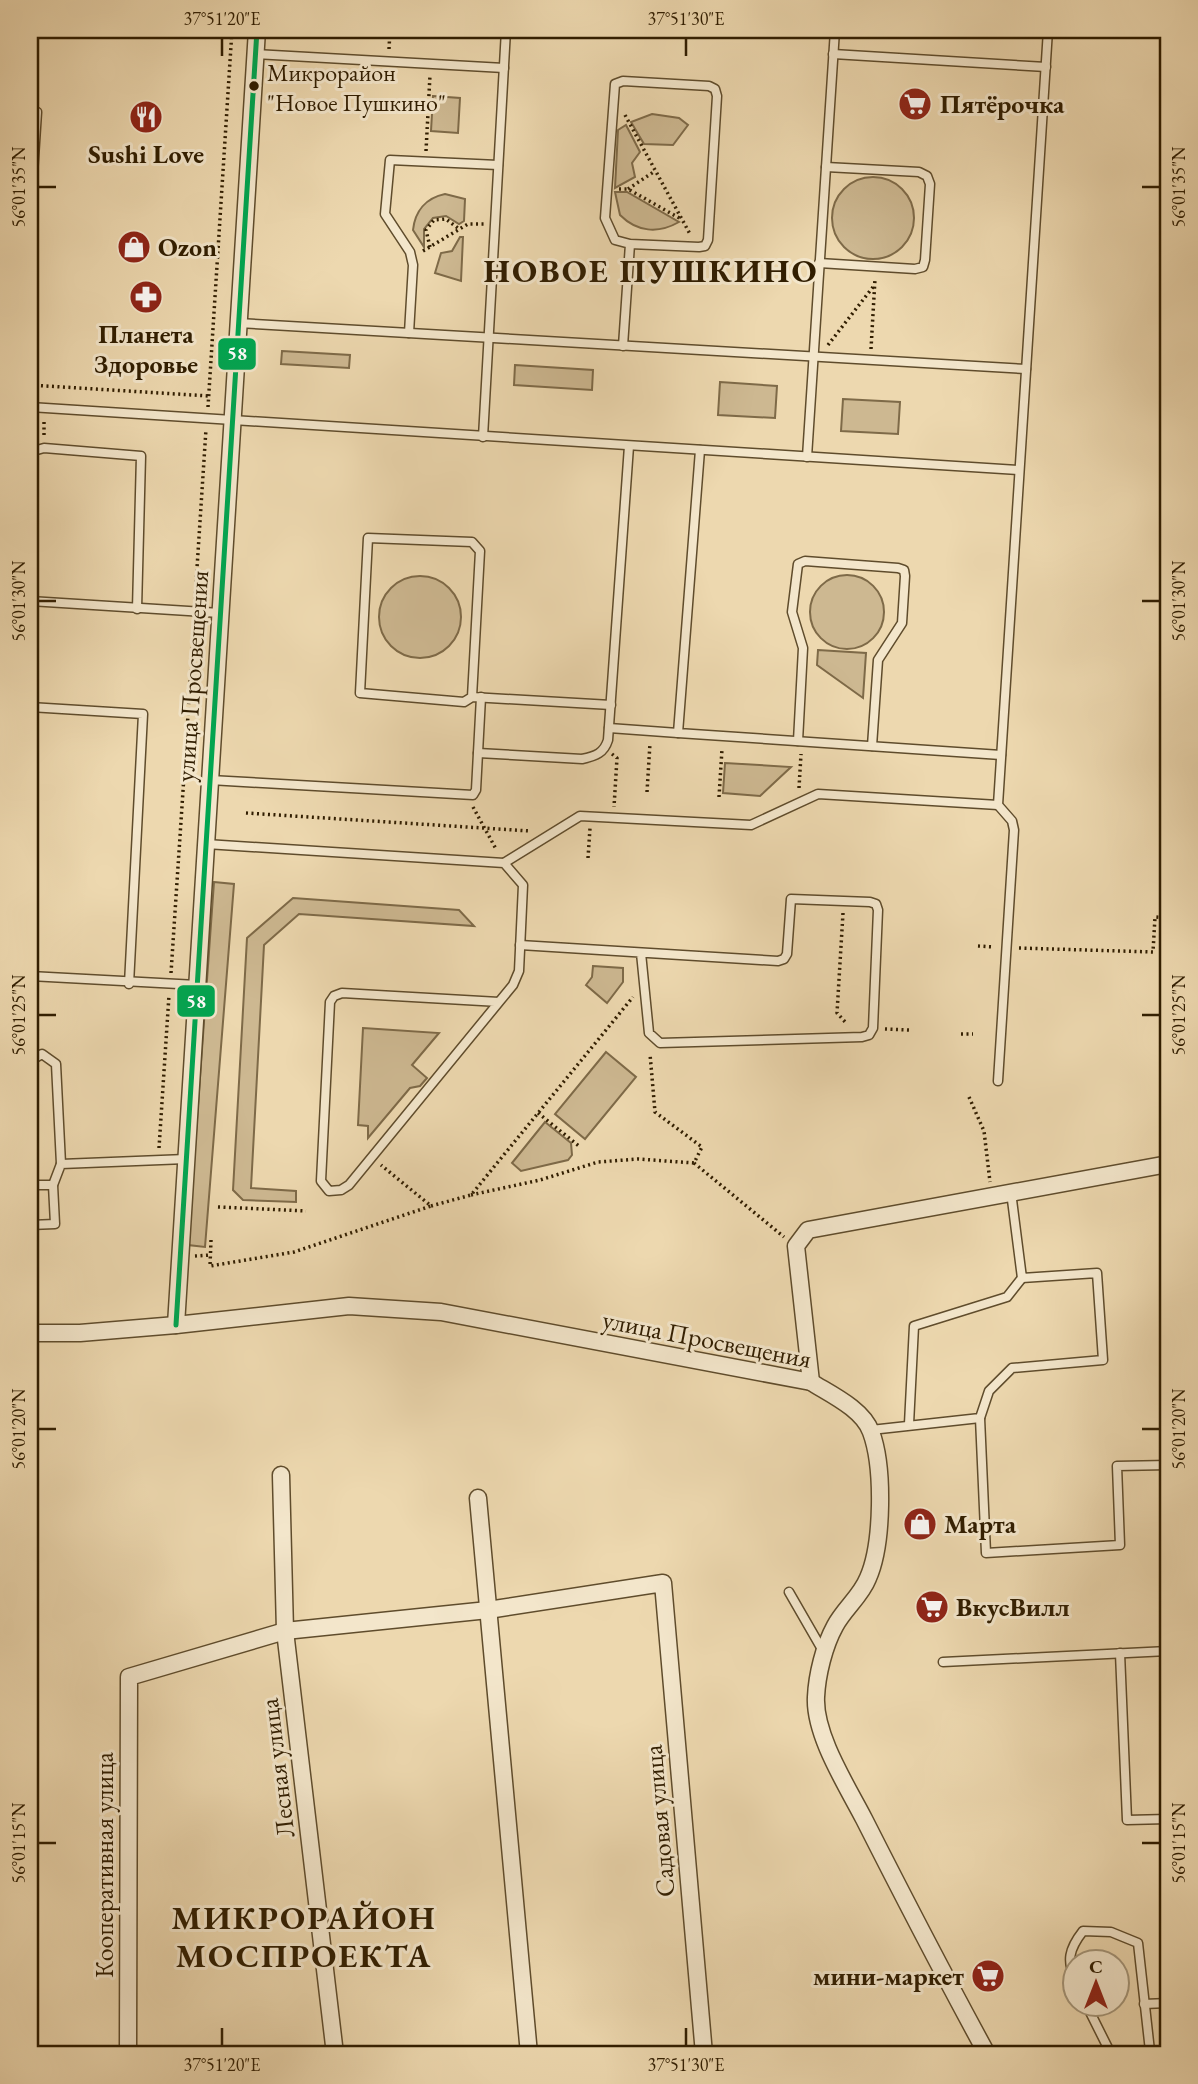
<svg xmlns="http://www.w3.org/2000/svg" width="1198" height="2084" font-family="'EB Garamond',serif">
<rect width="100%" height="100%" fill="#edd8af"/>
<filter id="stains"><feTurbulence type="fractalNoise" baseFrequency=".00286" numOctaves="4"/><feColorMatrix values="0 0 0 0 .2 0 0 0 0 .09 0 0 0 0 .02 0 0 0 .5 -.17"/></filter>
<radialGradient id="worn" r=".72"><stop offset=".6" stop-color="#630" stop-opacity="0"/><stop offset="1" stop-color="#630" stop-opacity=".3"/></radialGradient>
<g fill="#cdb891" stroke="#7e6a48" stroke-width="2">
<path d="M433 96 460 98 458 133 431 131Z"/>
<path d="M652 114 679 118 688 125 673 145 644 144 631 122Z"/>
<path d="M626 125 640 152 632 163 635 177 615 188 618 130Z"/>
<circle cx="873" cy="218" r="41"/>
<path d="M615 192H627L679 222C658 234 637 232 620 215Z"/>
<path d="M445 194 465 199 464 221 459 224 446 216 433 218 424 229V247L413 230C415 211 426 198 445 194Z"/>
<path d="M460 237H463L461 281 435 273 441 253 452 251Z"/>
<path d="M282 351 350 355 349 368 281 364Z"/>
<path d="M515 365 593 370 592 390 514 385Z"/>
<path d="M720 382 777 386 775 418 718 415Z"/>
<path d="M843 399 900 402 898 434 841 431Z"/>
<circle cx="847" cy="612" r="37"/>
<circle cx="420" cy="617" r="41"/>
<path d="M818 650 866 653 863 698 817 665Z"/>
<path d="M725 763 791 767 760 796 723 793Z"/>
<path d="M214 882 234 884 205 1247 188 1245Z"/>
<path d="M293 898 459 910 474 926 299 914 264 945 251 1188 296 1191V1202L243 1200 233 1190 247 938Z"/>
<path d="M593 966 623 968V982L607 1003 586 985 592 977Z"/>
<path d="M363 1028 439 1033 412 1065 427 1078 420 1086 410 1088 368 1138V1126L358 1125Z"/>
<path d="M606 1052 636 1077 585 1139 555 1114Z"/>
<path d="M545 1122 571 1143 572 1155 568 1160 521 1171 512 1163Z"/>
</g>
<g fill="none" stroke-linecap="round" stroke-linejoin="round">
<defs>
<g id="lane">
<path d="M1021 30 1048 31"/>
<path d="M255 54 504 68"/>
<path d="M833 54 1046 67"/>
<path d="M30 111 37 112 30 220"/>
<path d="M819 263 915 269 923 267 925 260 930 184 927 176 919 172 826 167"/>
<path d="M238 323 1026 369"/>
<path d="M409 333 413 265 410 252 385 214 390 160 498 165"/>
<path d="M623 346 630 244 699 247 705 246 708 240 717 96 715 89 709 86 623 81 615 84 605 218 615 240 630 244"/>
<path d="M30 407 1019 470"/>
<path d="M483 437 506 30"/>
<path d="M700 450 678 733 1001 755"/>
<path d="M30 452 44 448 141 456 137 609"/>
<path d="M807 457 835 30"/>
<path d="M30 601 220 613"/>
<path d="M472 697 464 702 360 693 368 538 472 542 480 551 472 697 611 705"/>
<path d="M30 707 143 714 129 984"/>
<path d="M609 728 678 733"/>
<path d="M798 741 803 648 792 612 798 564 805 561 898 568 904 570 905 576 902 623 878 660 872 746"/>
<path d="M478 753 582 759C596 756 604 753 608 740L629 446"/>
<path d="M210 780 473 795 476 790 481 697"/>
<path d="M206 844 504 863 523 885 519 971 513 985 499 1002 342 993 334 996 330 1002 321 1181 329 1191 341 1190 349 1185 499 1002"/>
<path d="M504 863 580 816 751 825 818 794 998 805"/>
<path d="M520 945 778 961 784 959 787 954 791 899 870 902 876 904 878 910 873 1028 869 1035 862 1037 660 1043 649 1033 641 953"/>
<path d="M30 976 197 985"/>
<path d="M30 1061 42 1054 56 1064 61 1164"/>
<path d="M998 1081 1014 830 1012 821 998 805 1048 30"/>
<path d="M30 1148 31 1185H53"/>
<path d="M30 1225 55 1224 53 1185 61 1164 186 1159"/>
<path d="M980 1418 986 1553 1120 1545 1117 1466 1168 1465"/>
<path d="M909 1424 914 1326 1007 1297 1022 1278"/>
<path d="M871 1430 980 1418 989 1391 1012 1368 1103 1360 1097 1273 1022 1278 1011 1192"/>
<path d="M789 1592 823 1651"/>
<path d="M1120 1653 1127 1820 1168 1819"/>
<path d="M943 1662 1168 1651"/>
<path d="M1076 1981C1066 1961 1069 1949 1083 1931L1111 1932 1138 1943 1150 2051 1146 2054"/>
<path d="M1086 2004 1111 2054"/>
<path d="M1144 2004 1168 2003"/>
</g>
<g id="street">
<path d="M176 1325 257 30"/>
<path d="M30 1333H80L176 1325 349 1306 441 1312 811 1382C830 1394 863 1409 871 1432 884 1467 883 1544 868 1578 861 1596 844 1609 835 1626 824 1646 817 1675 816 1697 814 1735 847 1786 864 1819 904 1898 945 1977 987 2054"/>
<path d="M811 1382 796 1246 808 1230 1168 1164"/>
<path d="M281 1475 285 1631 335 2054"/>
<path d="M478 1498 529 2054"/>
<path d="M128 2054 129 1677 285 1631 488 1610 663 1583 704 2054"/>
</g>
</defs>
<use href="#lane" stroke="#5f4c2c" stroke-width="11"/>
<use href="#street" stroke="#5f4c2c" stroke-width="19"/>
<g stroke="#301d00" stroke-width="3.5" stroke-dasharray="2 3.5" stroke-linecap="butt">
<path d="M399 30 482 35"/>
<path d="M389 49 390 30"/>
<path d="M625 115 690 234"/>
<path d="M426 151 430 75"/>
<path d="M619 189H628L681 219"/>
<path d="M628 189 655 171"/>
<path d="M430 247 426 230 434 220 446 219 459 229"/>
<path d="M423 251 468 224H484"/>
<path d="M828 345 873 287"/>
<path d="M871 349 875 279"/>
<path d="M30 385 209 396"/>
<path d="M208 407 232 30"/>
<path d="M44 422V436"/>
<path d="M195 599 206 429"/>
<path d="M612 754 617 758 614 807"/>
<path d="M799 788 801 754"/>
<path d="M647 792 650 743"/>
<path d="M719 797 722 749"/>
<path d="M473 807 496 849"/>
<path d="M246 813 530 831"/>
<path d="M588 858 590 828"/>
<path d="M843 913 837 1013 847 1024"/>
<path d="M978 946 994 947"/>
<path d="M1019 948 1153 952 1155 917 1168 918"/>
<path d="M171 973 194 624"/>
<path d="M885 1029 909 1030"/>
<path d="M961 1034H973"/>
<path d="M969 1097 984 1131 990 1182"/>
<path d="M538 1113 579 1146"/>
<path d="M159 1148 169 995"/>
<path d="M694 1163 784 1237"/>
<path d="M471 1195 540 1180 598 1162 638 1159 694 1163 702 1147 655 1112 650 1054"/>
<path d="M431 1206 471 1195 633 997"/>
<path d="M218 1207 306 1211"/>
<path d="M211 1240 210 1266 294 1252 431 1206 381 1165"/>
<path d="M195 1256 211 1255"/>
</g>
<use href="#lane" stroke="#f3e6cb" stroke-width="8"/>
<use href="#street" stroke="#f3e6cb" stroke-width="16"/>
<defs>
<path id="bus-1" d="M176 1325 257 30"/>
</defs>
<use href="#bus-1" stroke="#f3e6cb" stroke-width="10"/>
<use href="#bus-1" stroke="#00a651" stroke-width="5"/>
</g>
<path fill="none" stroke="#301d00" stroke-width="2.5" d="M222 38V56M686 38V56M38 187H56M1142 187H1160M38 601H56M1142 601H1160M38 1015H56M1142 1015H1160M38 1429H56M1142 1429H1160M38 1843H56M1142 1843H1160M222 2028V2046M686 2028V2046"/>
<defs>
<symbol id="supermarket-disc" viewBox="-11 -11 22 22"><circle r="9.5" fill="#8f2418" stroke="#f3e6cb"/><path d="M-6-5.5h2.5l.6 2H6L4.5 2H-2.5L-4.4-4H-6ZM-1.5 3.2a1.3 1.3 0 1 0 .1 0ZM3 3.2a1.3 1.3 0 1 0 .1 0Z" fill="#fff"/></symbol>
<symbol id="restaurant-disc" viewBox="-11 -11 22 22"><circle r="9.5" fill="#8f2418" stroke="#f3e6cb"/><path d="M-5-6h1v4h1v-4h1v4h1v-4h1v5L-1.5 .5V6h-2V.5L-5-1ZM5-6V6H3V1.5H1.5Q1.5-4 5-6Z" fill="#fff"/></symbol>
<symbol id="shop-disc" viewBox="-11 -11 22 22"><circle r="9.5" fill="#8f2418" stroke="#f3e6cb"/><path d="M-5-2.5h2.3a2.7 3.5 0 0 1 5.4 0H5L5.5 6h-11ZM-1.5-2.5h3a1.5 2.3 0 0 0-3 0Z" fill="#fff"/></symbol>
<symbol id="pharmacy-disc" viewBox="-11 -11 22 22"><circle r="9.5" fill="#8f2418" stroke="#f3e6cb"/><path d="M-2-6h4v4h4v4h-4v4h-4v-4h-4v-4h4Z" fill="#fff"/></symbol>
</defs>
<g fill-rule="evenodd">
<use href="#supermarket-disc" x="896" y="85" width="38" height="38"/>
<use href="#restaurant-disc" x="127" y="98" width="38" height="38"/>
<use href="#shop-disc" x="115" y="228" width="38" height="38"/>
<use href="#pharmacy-disc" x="127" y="278" width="38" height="38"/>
<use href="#shop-disc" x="901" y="1505" width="38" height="38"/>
<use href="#supermarket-disc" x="913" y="1588" width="38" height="38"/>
<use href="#supermarket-disc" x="969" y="1957" width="38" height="38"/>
</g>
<circle fill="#301d00" stroke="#f3e6cb" stroke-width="2.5" cx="254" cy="86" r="6"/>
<g text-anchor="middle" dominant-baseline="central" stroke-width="6" stroke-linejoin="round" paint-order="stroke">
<g font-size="24" fill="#301d00" stroke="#f3e6cb" text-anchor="start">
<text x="267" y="72">Микрорайон<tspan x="267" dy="30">"Новое Пушкино"</tspan></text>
</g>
<g font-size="26" font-weight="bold" fill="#301d00" stroke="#f3e6cb" text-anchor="start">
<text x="940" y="104">Пятёрочка</text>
<text x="146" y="154" text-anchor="middle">Sushi Love</text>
<text x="158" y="247">Ozon</text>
<text x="146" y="334" text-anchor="middle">Планета<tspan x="146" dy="30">Здоровье</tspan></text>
<text x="944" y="1524">Марта</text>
<text x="956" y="1607">ВкусВилл</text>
<text x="964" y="1976" text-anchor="end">мини-маркет</text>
</g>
<g font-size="26" fill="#301d00" stroke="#f3e6cb">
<text transform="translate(192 676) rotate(-86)">улица Просвещения</text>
<text transform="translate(707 1339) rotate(11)">улица Просвещения</text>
<text transform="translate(277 1768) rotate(-97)">Лесная улица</text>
<text transform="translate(659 1821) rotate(-95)">Садовая улица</text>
<text transform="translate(104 1865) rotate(-90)">Кооперативная улица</text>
</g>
<g font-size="33" font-weight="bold" letter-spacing="2" fill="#301d00" stroke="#f3e6cb">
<text x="651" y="270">НОВОЕ ПУШКИНО</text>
<text x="304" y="1917">МИКРОРАЙОН<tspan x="304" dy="38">МОСПРОЕКТА</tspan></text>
</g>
</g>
<g stroke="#f3e6cb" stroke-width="2.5">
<rect x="217" y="337" width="40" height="34" rx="7" fill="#00a651"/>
<rect x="176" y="984" width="40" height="34" rx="7" fill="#00a651"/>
</g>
<g font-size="19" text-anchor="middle" font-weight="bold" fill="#fff">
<text x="237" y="360">58</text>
<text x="196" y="1008">58</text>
</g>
<rect width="1198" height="2084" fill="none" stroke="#edd8af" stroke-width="77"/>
<g transform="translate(1096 1983)"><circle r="33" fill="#f3e6cb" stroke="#a5967a" stroke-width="2"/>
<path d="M0-5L12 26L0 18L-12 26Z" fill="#8f2418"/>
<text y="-10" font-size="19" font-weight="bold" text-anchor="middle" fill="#301d00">С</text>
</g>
<rect x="38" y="38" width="1122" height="2008" fill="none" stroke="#301d00" stroke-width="2.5"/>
<g font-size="18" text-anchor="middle" fill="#301d00">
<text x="222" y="25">37°51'20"E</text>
<text x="686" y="25">37°51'30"E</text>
<text transform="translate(19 187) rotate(-90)" y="6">56°01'35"N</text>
<text transform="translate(1179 187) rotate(-90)" y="6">56°01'35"N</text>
<text transform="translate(19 601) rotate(-90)" y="6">56°01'30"N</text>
<text transform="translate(1179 601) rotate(-90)" y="6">56°01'30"N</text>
<text transform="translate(19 1015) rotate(-90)" y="6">56°01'25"N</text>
<text transform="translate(1179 1015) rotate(-90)" y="6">56°01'25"N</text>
<text transform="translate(19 1429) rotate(-90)" y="6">56°01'20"N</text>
<text transform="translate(1179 1429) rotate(-90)" y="6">56°01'20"N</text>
<text transform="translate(19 1843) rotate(-90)" y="6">56°01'15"N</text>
<text transform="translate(1179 1843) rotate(-90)" y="6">56°01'15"N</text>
<text x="222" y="2071">37°51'20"E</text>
<text x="686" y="2071">37°51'30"E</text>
</g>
<rect width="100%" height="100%" filter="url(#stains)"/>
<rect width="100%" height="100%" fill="url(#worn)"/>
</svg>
